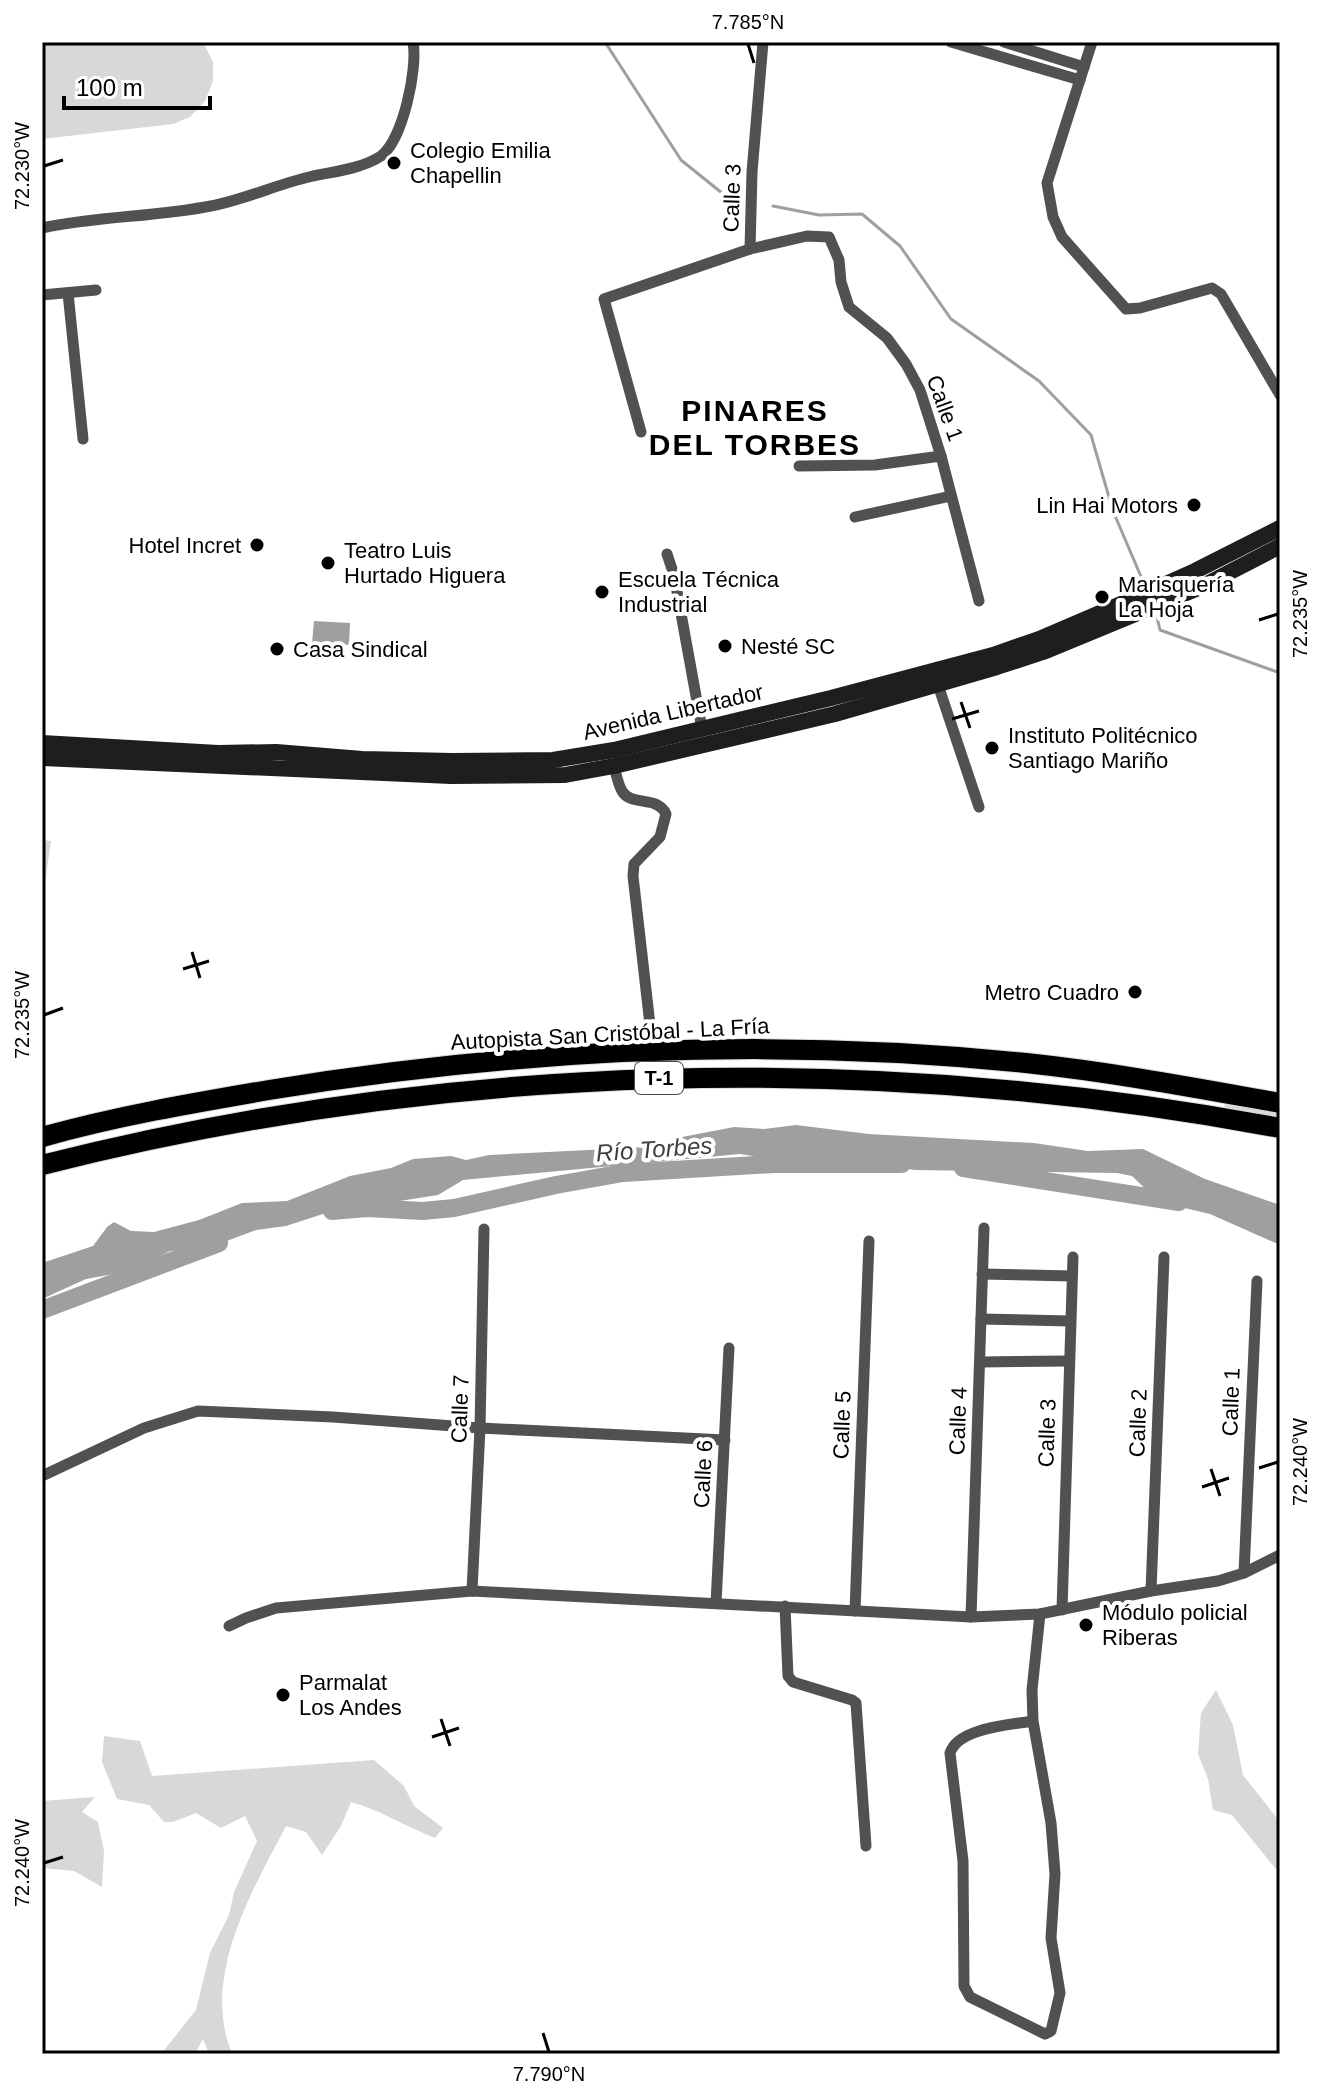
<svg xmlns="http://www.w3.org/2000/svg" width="1322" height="2096" font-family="Arial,sans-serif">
<rect width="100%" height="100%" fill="#fff"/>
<g fill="#d8d8d8">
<path d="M42 42H203L213 62V81L205 101 190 117 173 124 42 139Z"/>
<path d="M42 840 51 841 42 904Z"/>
<path d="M1225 1104 1280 1112V1118L1224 1109Z"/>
<path d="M1216 1690 1233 1725 1243 1775 1280 1822V1874L1232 1815 1213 1810 1208 1779 1198 1754 1201 1713Z"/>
<path d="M104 1736 140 1741 152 1776 374 1760 404 1786 414 1806 443 1828 435 1838C406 1827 381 1810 351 1802L341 1826 322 1855 306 1832 286 1826C251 1893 201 1977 232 2054H209L203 2039 195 2054H161L196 2010 210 1953 229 1915 234 1892 257 1841 245 1816 221 1828 196 1813 173 1822H164L149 1805 117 1799 102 1762Z"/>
<path d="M95 1797 82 1812 98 1822 104 1851 102 1887 74 1871 42 1868V1801Z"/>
</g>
<g fill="#9f9f9f">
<path d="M314 621 350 623 349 645 312 643Z"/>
<path d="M796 1125 869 1134 1034 1143 1088 1151 1143 1149 1205 1179 1280 1205V1245L1210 1214 1159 1202 1132 1176 1117 1173 914 1170 852 1158 790 1162 740 1154 463 1180 438 1195 329 1212 286 1226 256 1230 208 1248 170 1251 130 1271 86 1279 42 1299V1263L93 1246 107 1227 114 1222 131 1231 154 1232 199 1220 242 1203 287 1201 350 1176 391 1168 413 1159 451 1156 466 1160 489 1155 648 1147 677 1138 734 1127 764 1129Z"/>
</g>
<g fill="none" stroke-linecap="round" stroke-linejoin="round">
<g stroke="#9f9f9f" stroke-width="3">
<path d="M605 42 681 160 722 193"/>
<path d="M773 206 819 215 862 214 900 246 951 319 1039 381 1091 435 1113 511 1145 586"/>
<path d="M1156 613 1160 630 1280 673"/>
</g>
<g stroke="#9f9f9f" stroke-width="18">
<path d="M963 1168 1179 1202"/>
<path d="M332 1211 367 1208 423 1211 454 1208 556 1185 623 1173 774 1164H902"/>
<path d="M42 1310 219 1243"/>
</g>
<defs>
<g id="highway">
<path d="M42 1137C117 1116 193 1103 269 1090 518 1049 775 1037 1026 1063 1111 1072 1196 1088 1280 1103"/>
<path d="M42 1165C448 1062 868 1051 1280 1128"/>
</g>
</defs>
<use href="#highway" stroke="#dbdbdb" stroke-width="22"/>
<g stroke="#515151" stroke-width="11">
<path d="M951 42 1080 80"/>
<path d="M1004 42 1084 67"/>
<path d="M1092 42 1047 183 1053 217 1062 237 1126 309 1140 308 1212 288 1221 294 1280 395"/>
<path d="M42 228C98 216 155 217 211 206 243 200 273 186 305 178 328 172 360 170 381 156 403 140 418 68 413 42"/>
<path d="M750 249 752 172 763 42"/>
<path d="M68 293 83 439"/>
<path d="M42 295 96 290"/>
<path d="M641 432 604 299 750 249 807 236 829 237 839 260 841 282 849 307 887 338 906 364 920 390 941 456 979 601"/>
<path d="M799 466 875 465 941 456"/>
<path d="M855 517 951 496"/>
<path d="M667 554 674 575 702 729"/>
<path d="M936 679 979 807"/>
<path d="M614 766C616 774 618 784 622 791 631 807 657 795 666 814L660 837 634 864 633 876 653 1051"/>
<path d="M982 1274 1072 1276"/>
<path d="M981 1319 1070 1321"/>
<path d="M980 1362 1069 1361"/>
<path d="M42 1476 144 1428 198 1411 333 1417 480 1428 725 1440"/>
<path d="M1244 1573 1257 1281"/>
<path d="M472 1591 480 1428 484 1229"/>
<path d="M1151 1591 1164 1257"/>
<path d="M716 1603 729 1348"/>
<path d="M785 1606 788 1676 793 1682 852 1700 856 1703 866 1846"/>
<path d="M1062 1610 1073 1257"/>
<path d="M855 1611 869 1241"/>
<path d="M971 1617 984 1228"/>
<path d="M229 1626 246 1618 276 1608 472 1591 971 1617 1040 1614 1151 1591 1218 1581 1244 1573 1280 1555"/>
<path d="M1033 1721C1009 1725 958 1728 950 1753L963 1861 964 1986 970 1997 1045 2034 1051 2031 1060 1993 1051 1938 1055 1874 1051 1823 1033 1721 1032 1690 1040 1614"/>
</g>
<g stroke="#1e1e1e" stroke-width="16">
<path d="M42 743 218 753 276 752 362 759 452 761 553 760 614 750 831 698 993 655 1039 639 1123 603 1195 571 1280 528"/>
<path d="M42 758 451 776 565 775 614 766 835 714 997 667 1043 652 1203 586 1280 546"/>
</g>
<use href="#highway" stroke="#000" stroke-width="20"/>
</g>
<path fill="none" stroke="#000" stroke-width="3" d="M748 44 754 63M44 166 63 160M1259 620 1278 614M961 702 970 728M952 719 979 711M192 952 200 978M183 969 209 961M44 1015 63 1008M1259 1468 1278 1462M1211 1469 1220 1496M1202 1487 1229 1478M441 1719 450 1746M432 1737 459 1728M44 1863 63 1857M543 2033 549 2052"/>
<g fill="#000" stroke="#fff" stroke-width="3">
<circle cx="394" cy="163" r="8"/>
<circle cx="1194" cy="505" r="8"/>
<circle cx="257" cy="545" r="8"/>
<circle cx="328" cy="563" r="8"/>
<circle cx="602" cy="592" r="8"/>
<circle cx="1102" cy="597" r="8"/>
<circle cx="725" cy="646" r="8"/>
<circle cx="277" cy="649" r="8"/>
<circle cx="992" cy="748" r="8"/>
<circle cx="1135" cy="992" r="8"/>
<circle cx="1086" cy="1625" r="8"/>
<circle cx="283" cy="1695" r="8"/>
</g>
<g text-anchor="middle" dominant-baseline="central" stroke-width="8" stroke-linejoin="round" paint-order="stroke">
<rect fill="#fff" stroke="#4c4c4c" stroke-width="2" x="635" y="1062" width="48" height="32" rx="6"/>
<g font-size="20" font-weight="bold" fill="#000">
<text x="659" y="1078">T-1</text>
</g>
<g font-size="22" fill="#000" stroke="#fff" text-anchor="start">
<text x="410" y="150">Colegio Emilia<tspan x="410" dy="25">Chapellin</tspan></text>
<text x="1178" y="505" text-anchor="end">Lin Hai Motors</text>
<text x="241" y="545" text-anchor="end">Hotel Incret</text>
<text x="344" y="550">Teatro Luis<tspan x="344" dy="25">Hurtado Higuera</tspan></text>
<text x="618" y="579">Escuela Técnica<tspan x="618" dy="25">Industrial</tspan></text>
<text x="1118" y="584">Marisquería<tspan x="1118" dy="25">La Hoja</tspan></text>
<text x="741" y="646">Nesté SC</text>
<text x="293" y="649">Casa Sindical</text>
<text x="1008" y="735">Instituto Politécnico<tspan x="1008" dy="25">Santiago Mariño</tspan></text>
<text x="1119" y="992" text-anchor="end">Metro Cuadro</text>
<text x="1102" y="1612">Módulo policial<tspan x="1102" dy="25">Riberas</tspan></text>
<text x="299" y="1682">Parmalat<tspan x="299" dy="25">Los Andes</tspan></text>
</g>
<g font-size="22" fill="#000" stroke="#fff">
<text transform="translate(732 198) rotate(-88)">Calle 3</text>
<text transform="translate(945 408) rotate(70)">Calle 1</text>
<text transform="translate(673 712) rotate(-13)">Avenida Libertador</text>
<text transform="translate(610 1034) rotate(-3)">Autopista San Cristóbal - La Fría</text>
<text transform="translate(1231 1402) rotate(-88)">Calle 1</text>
<text transform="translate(460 1409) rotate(-88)">Calle 7</text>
<text transform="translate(958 1421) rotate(-88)">Calle 4</text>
<text transform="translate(1138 1423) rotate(-88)">Calle 2</text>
<text transform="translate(842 1425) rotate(-88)">Calle 5</text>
<text transform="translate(1047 1433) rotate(-88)">Calle 3</text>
<text transform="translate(703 1474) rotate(-87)">Calle 6</text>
</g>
<g font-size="24" font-style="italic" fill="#404040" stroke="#fff">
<text transform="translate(654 1149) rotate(-4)">Río Torbes</text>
</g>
<g font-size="30" font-weight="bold" letter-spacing="2" fill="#000" stroke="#fff">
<text x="755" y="410">PINARES<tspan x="755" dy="34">DEL TORBES</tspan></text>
</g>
</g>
<rect width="1322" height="2096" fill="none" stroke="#ffffff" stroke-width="88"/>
<path d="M64 96v12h146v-12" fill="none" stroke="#000000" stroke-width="4"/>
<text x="76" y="96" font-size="24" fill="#000000" stroke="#ffffff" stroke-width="6" paint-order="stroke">100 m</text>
<rect x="44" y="44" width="1234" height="2008" fill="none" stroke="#000" stroke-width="3"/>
<g font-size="20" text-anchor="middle" fill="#000">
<text x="748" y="29">7.785°N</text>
<text transform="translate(22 166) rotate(-90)" y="7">72.230°W</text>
<text transform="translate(1300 614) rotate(-90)" y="7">72.235°W</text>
<text transform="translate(22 1015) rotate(-90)" y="7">72.235°W</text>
<text transform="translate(1300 1462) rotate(-90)" y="7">72.240°W</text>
<text transform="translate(22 1863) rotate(-90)" y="7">72.240°W</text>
<text x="549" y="2081">7.790°N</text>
</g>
</svg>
